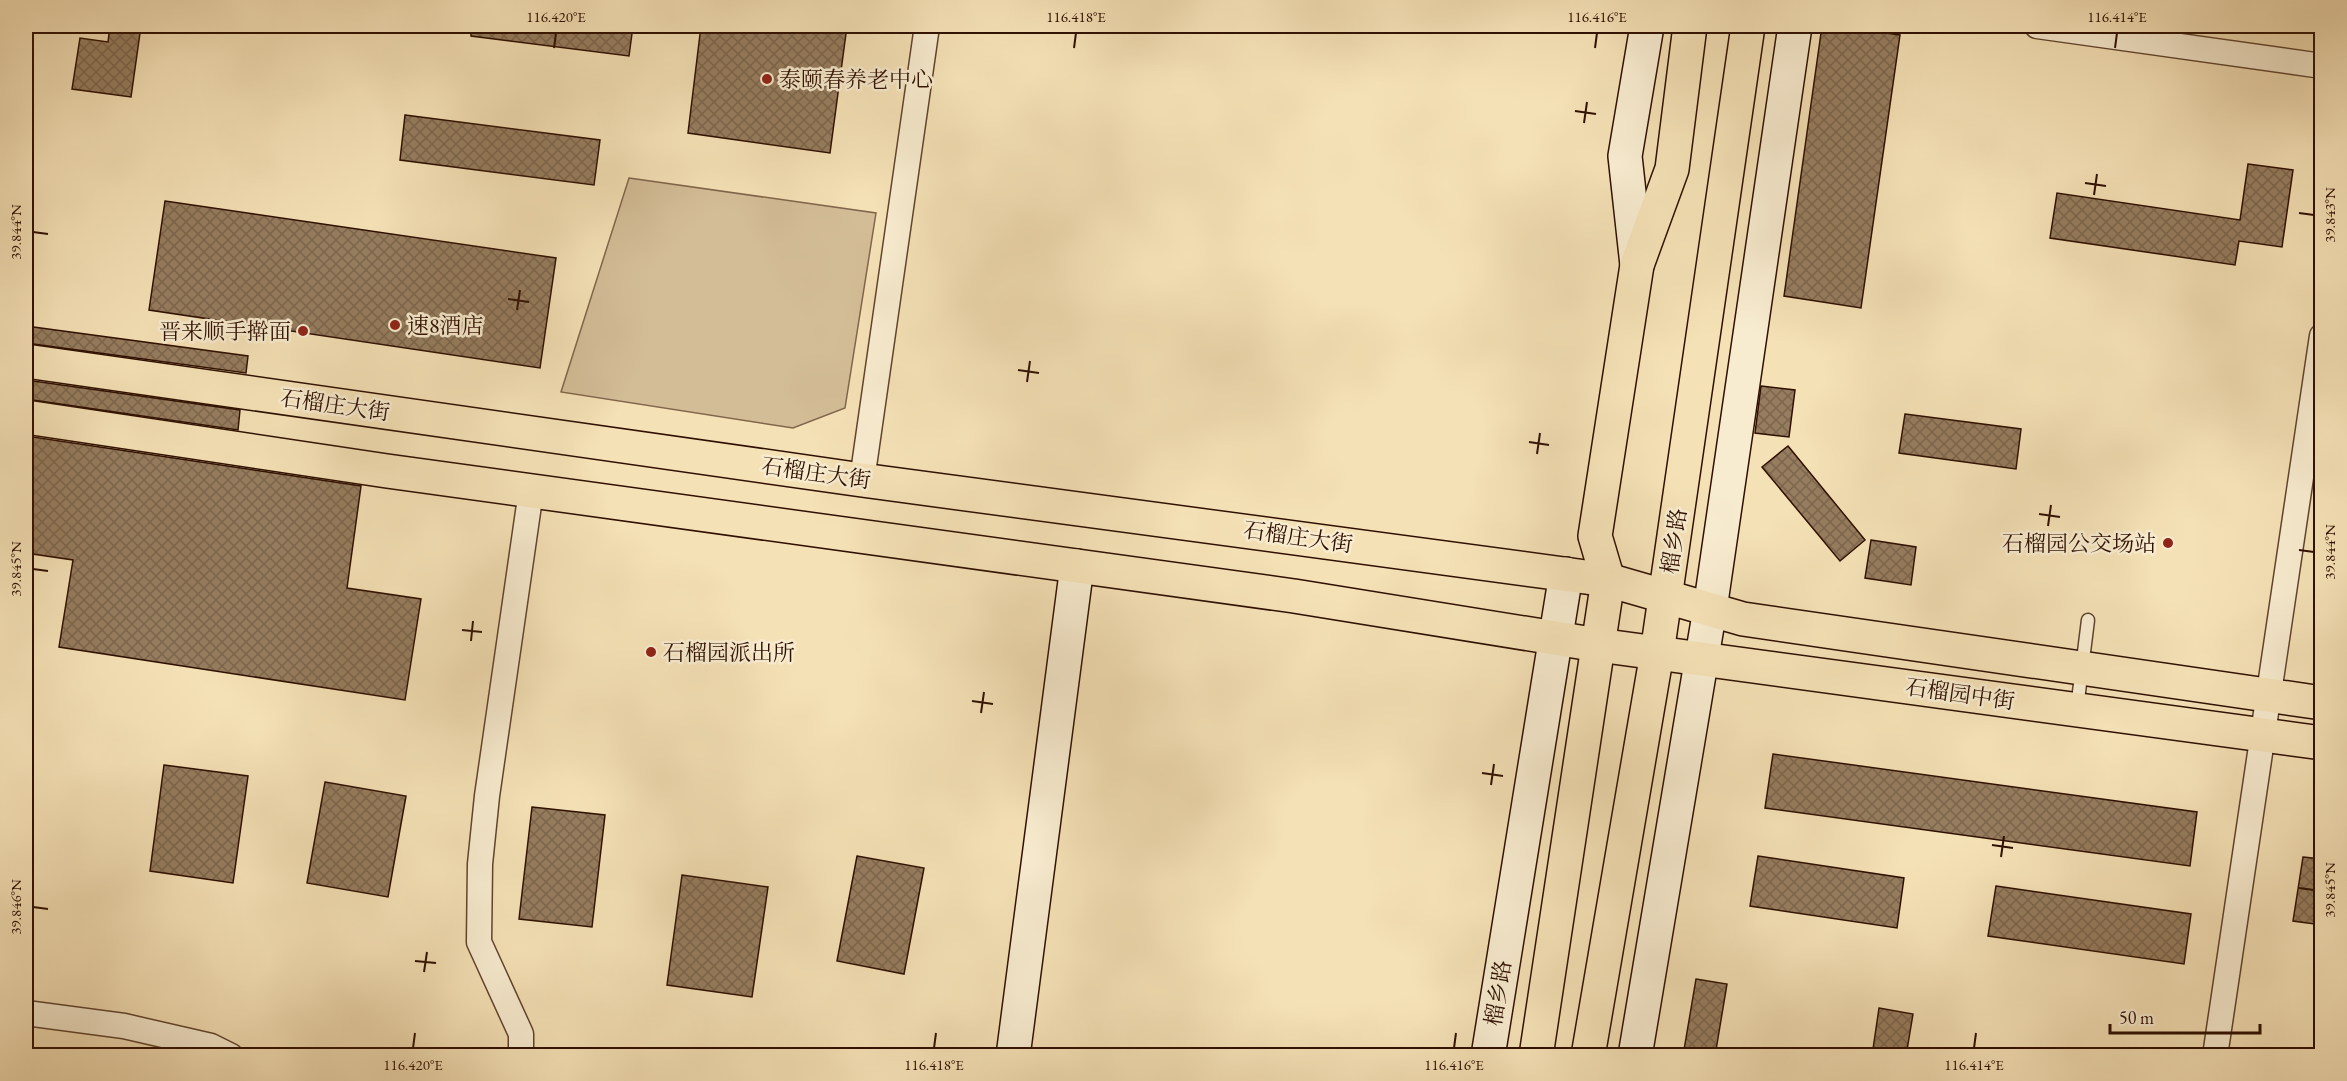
<svg xmlns="http://www.w3.org/2000/svg" width="2347" height="1081" font-family="'EB Garamond','Noto Serif SC',serif">
<defs>
<pattern id="building-cross-hatch" width="8" height="8" patternUnits="userSpaceOnUse" patternTransform="scale(1.5)"><rect width="8" height="8" fill="#967d5f"/><path d="M0 0l8 8M0 8l8-8" fill="none" stroke="#7b654c"/></pattern>
</defs>
<rect width="100%" height="100%" fill="#f5e1b6"/>
<filter id="stains"><feTurbulence type="fractalNoise" baseFrequency=".00333" numOctaves="4"/><feColorMatrix values="0 0 0 0 .2 0 0 0 0 .09 0 0 0 0 .02 0 0 0 .5 -.17"/></filter>
<radialGradient id="worn" r=".72"><stop offset=".6" stop-color="#630" stop-opacity="0"/><stop offset="1" stop-color="#630" stop-opacity=".3"/></radialGradient>
<path fill="#d3bd97" stroke="#81664c" stroke-width="1.5" d="M629 178 876 213 845 408 793 428 561 392Z"/>
<g fill="url(#building-cross-hatch)" stroke="#2f1001" stroke-width="1.5">
<path d="M110 26H141L131 97 72 89 80 38 108 42Z"/>
<path d="M471 26H633L629 56 471 36Z"/>
<path d="M701 26H847L830 153 688 133Z"/>
<path d="M1822 26H1837L1900 35 1861 308 1784 296Z"/>
<path d="M405 115 600 140 594 185 400 160Z"/>
<path d="M2248 164 2293 170 2282 247 2239 241 2235 265 2050 238 2057 193 2240 220Z"/>
<path d="M165 201 556 258 540 368 149 310Z"/>
<path d="M26 326 248 356 246 373 26 343Z"/>
<path d="M26 380 240 410 238 430 26 399Z"/>
<path d="M1761 386 1795 390 1789 437 1755 433Z"/>
<path d="M1905 414 2021 429 2016 469 1899 453Z"/>
<path d="M26 436 361 486 347 588 421 599 405 700 59 647 73 560 26 553Z"/>
<path d="M1788 446 1865 540 1840 561 1762 467Z"/>
<path d="M1871 540 1916 547 1911 585 1865 578Z"/>
<path d="M1773 754 2197 812 2190 866 1765 808Z"/>
<path d="M164 765 248 776 233 883 150 871Z"/>
<path d="M325 782 406 796 388 897 307 883Z"/>
<path d="M532 807 605 815 592 927 519 919Z"/>
<path d="M857 856 924 868 904 974 837 961Z"/>
<path d="M1758 856 1904 878 1897 928 1750 906Z"/>
<path d="M2303 857 2322 859V925L2293 921Z"/>
<path d="M682 875 768 887 752 997 667 985Z"/>
<path d="M1996 886 2191 914 2184 964 1988 936Z"/>
<path d="M1696 979 1727 984 1715 1056H1683Z"/>
<path d="M1879 1008 1913 1014 1906 1056H1872Z"/>
</g>
<g fill="none" stroke-linecap="round" stroke-linejoin="round">
<defs>
<path id="lane" d="M2077 708 2088 620"/>
<g id="street">
<path d="M2037 26 2322 66"/>
<path d="M862 480 927 26"/>
<path d="M26 1013 124 1026 211 1046 231 1056"/>
<path d="M521 1056V1034L479 942 480 864 487 796 531 491"/>
<path d="M2215 1056 2322 336"/>
</g>
<g id="secondary">
<path d="M1637 265 1625 156 1647 26"/>
<path d="M1013 1056 1077 566"/>
<path d="M1488 1056 1566 574"/>
<path d="M1635 1056 1710 609 1795 26"/>
</g>
<g id="primary">
<path d="M26 361 862 480 1608 580 1743 619 2322 703"/>
<path d="M26 417 387 471 1294 596 1598 645 2322 743"/>
<path d="M1536 1056 1608 580 1595 536 1637 265 1672 169 1690 26"/>
<path d="M1588 1056 1657 653 1748 26"/>
</g>
</defs>
<use href="#lane" stroke="#60442e" stroke-width="15"/>
<use href="#street" stroke="#60442e" stroke-width="27"/>
<use href="#secondary" stroke="#2f1001" stroke-width="36"/>
<use href="#primary" stroke="#2f1001" stroke-width="36"/>
<use href="#lane" stroke="#f8ecd0" stroke-width="12"/>
<use href="#street" stroke="#f8ecd0" stroke-width="24"/>
<use href="#secondary" stroke="#f8ecd0" stroke-width="33"/>
<use href="#primary" stroke="#f5e1b6" stroke-width="33"/>
</g>
<path fill="none" stroke="#2f1001" stroke-width="2" d="M554 48 556 33M1074 48 1076 33M1595 48 1597 33M2115 48 2117 33M1575 111 1596 114M1584 123 1587 102M2085 183 2106 186M2094 195 2097 174M2299 213 2314 215M33 232 48 234M508 299 529 302M517 310 520 290M1018 370 1039 373M1027 382 1030 361M1529 442 1549 445M1537 454 1540 433M2039 514 2060 517M2048 526 2051 505M2299 550 2314 552M33 569 48 571M462 630 482 632M471 641 473 621M972 701 993 704M981 713 984 692M1482 773 1503 776M1491 785 1494 764M1992 845 2013 848M2001 857 2004 836M2299 888 2314 890M33 907 48 909M415 961 436 963M424 972 427 952M413 1048 415 1033M934 1048 936 1033M1454 1048 1456 1033M1974 1048 1976 1033"/>
<g fill="#8f2418" stroke="#f8ecd0" stroke-width="2">
<circle cx="767" cy="79" r="6"/>
<circle cx="395" cy="325" r="6"/>
<circle cx="303" cy="331" r="6"/>
<circle cx="2168" cy="543" r="6"/>
<circle cx="651" cy="652" r="6"/>
</g>
<g text-anchor="middle" dominant-baseline="central" stroke-width="5" stroke-linejoin="round" paint-order="stroke">
<g font-size="22" fill="#2f1001" stroke="#f8ecd0" text-anchor="start">
<text x="779" y="79">泰颐春养老中心</text>
<text x="407" y="325">速8酒店</text>
<text x="291" y="331" text-anchor="end">晋来顺手擀面</text>
<text x="2156" y="543" text-anchor="end">石榴园公交场站</text>
<text x="663" y="652">石榴园派出所</text>
</g>
<g font-size="22" fill="#2f1001" stroke="#f8ecd0">
<text transform="translate(335 405) rotate(8)">石榴庄大街</text>
<text transform="translate(816 473) rotate(8)">石榴庄大街</text>
<text transform="translate(1298 537) rotate(8)">石榴庄大街</text>
<text transform="translate(1674 541) rotate(-82)">榴乡路</text>
<text transform="translate(1960 694) rotate(8)">石榴园中街</text>
<text transform="translate(1498 993) rotate(-81)">榴乡路</text>
</g>
</g>
<rect width="2347" height="1081" fill="none" stroke="#f5e1b6" stroke-width="66"/>
<path d="M2110 1024v9h150v-9" fill="none" stroke="#2f1001" stroke-width="3"/>
<text x="2119" y="1024" font-size="18" fill="#2f1001" stroke="#f8ecd0" stroke-width="4.5" paint-order="stroke">50 m</text>
<rect x="33" y="33" width="2281" height="1015" fill="none" stroke="#2f1001" stroke-width="2"/>
<g font-size="15" text-anchor="middle" fill="#2f1001">
<text x="556" y="22">116.420°E</text>
<text x="1076" y="22">116.418°E</text>
<text x="1597" y="22">116.416°E</text>
<text x="2117" y="22">116.414°E</text>
<text transform="translate(2330 215) rotate(-90)" y="5">39.843°N</text>
<text transform="translate(16 232) rotate(-90)" y="5">39.844°N</text>
<text transform="translate(2330 552) rotate(-90)" y="5">39.844°N</text>
<text transform="translate(16 569) rotate(-90)" y="5">39.845°N</text>
<text transform="translate(2330 890) rotate(-90)" y="5">39.845°N</text>
<text transform="translate(16 907) rotate(-90)" y="5">39.846°N</text>
<text x="413" y="1070">116.420°E</text>
<text x="934" y="1070">116.418°E</text>
<text x="1454" y="1070">116.416°E</text>
<text x="1974" y="1070">116.414°E</text>
</g>
<rect width="100%" height="100%" filter="url(#stains)"/>
<rect width="100%" height="100%" fill="url(#worn)"/>
</svg>
